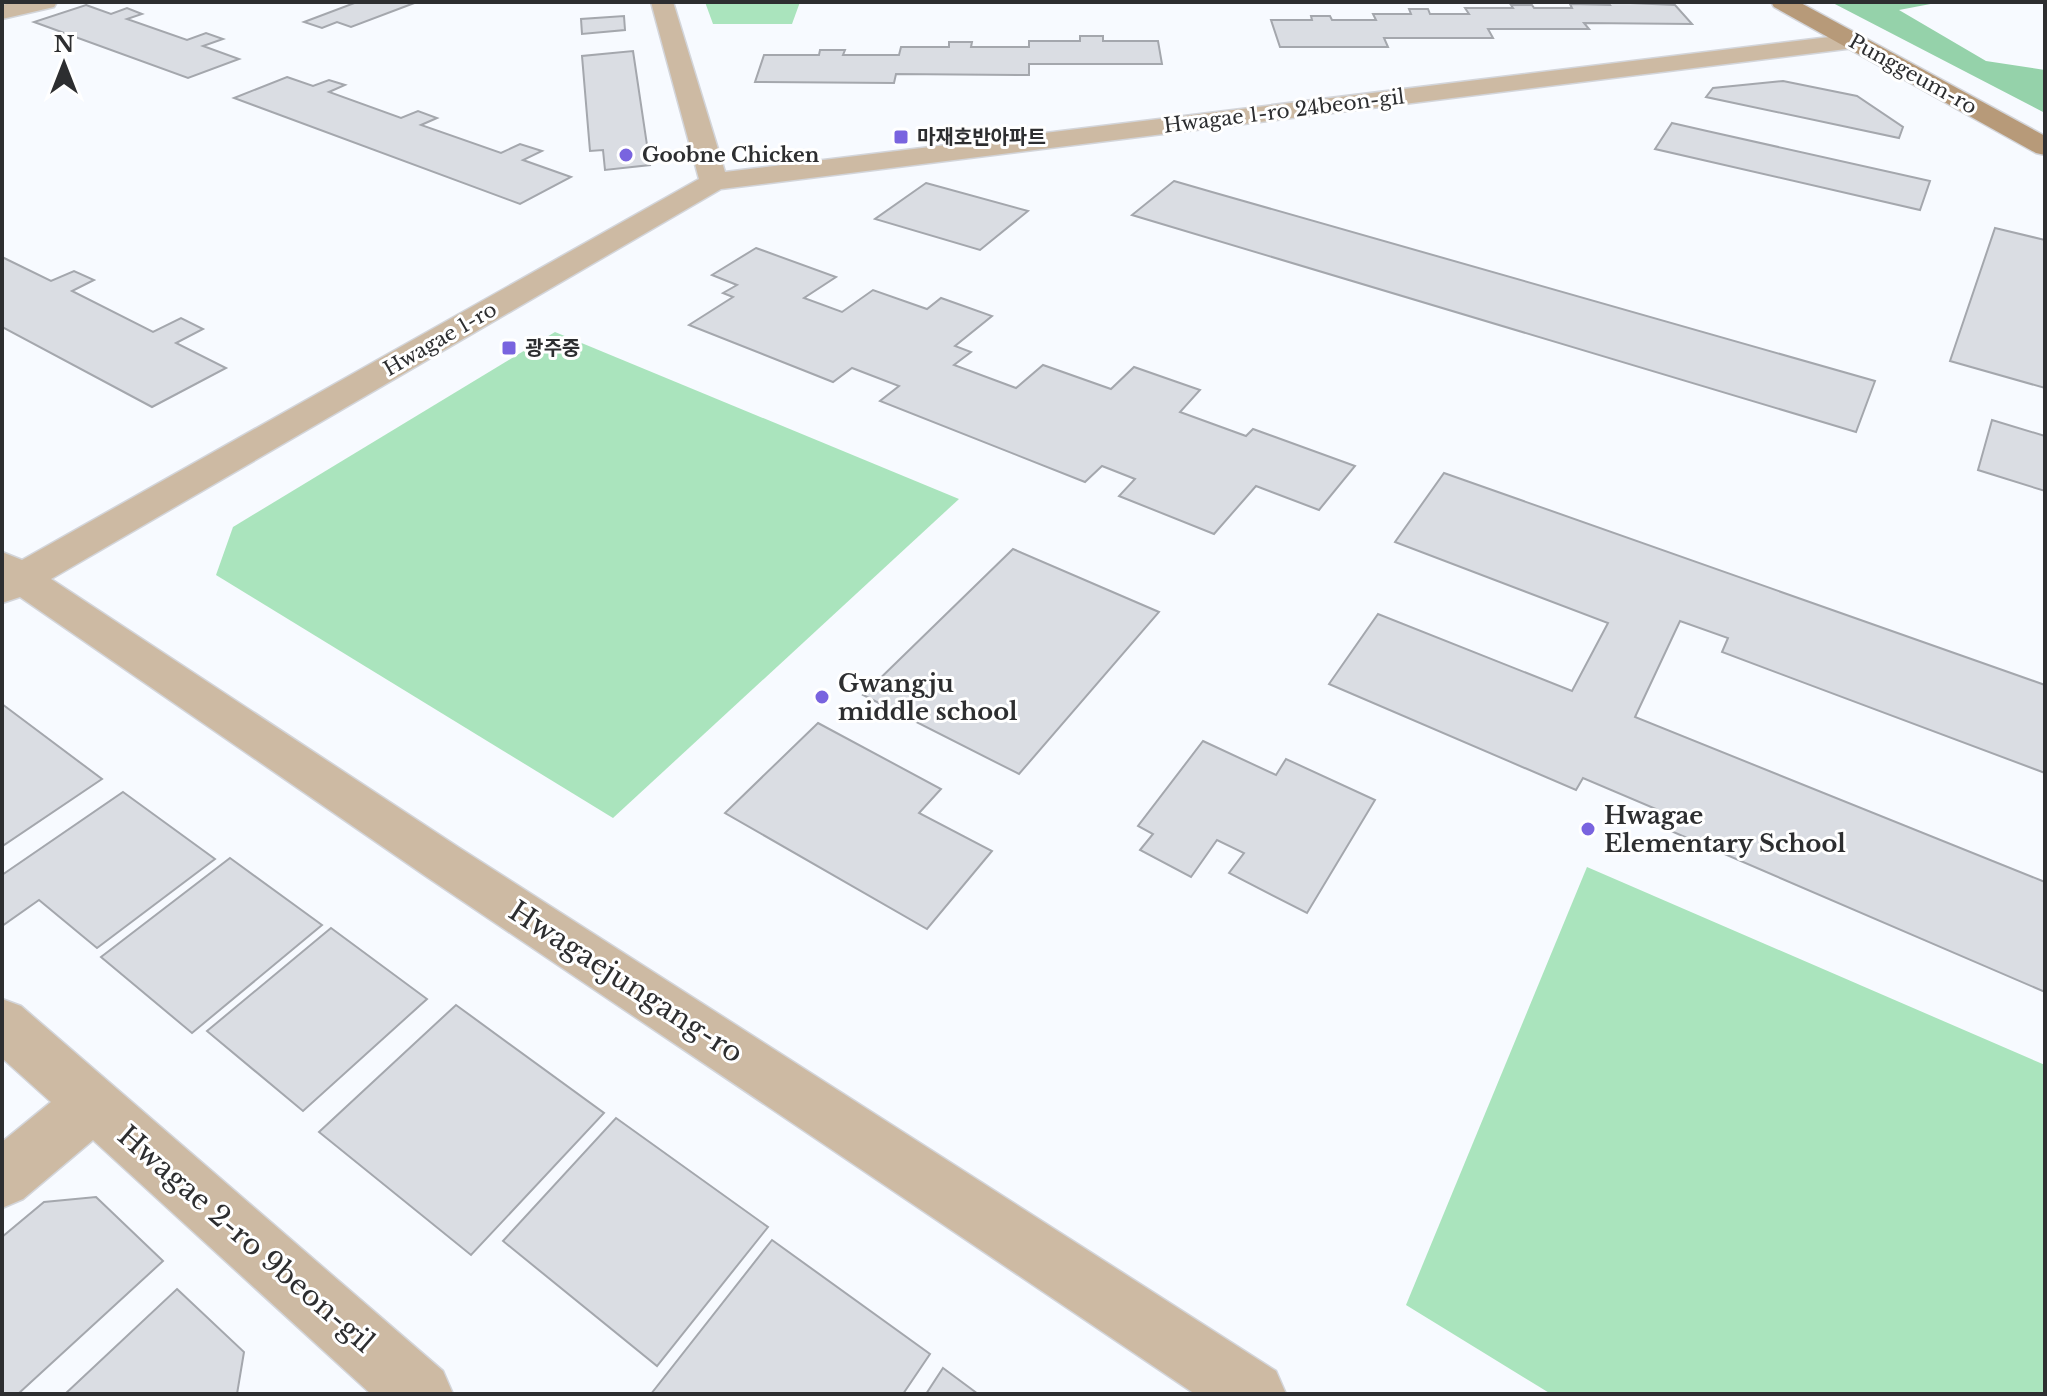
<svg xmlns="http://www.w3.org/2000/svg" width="2047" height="1396" font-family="'Libre Baskerville','Noto Sans KR',serif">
<rect width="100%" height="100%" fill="#f7faff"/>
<g fill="#aae4bd">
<path d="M705 2H800L792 24H713Z"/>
<path d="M555 332 959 499 613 818 216 575 233 527Z"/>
<path d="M1587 867 2045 1065V1394H1551L1406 1305Z"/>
</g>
<path fill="#95d2aa" d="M1831 2H1941L1899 10 1986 61 2045 70V113Z"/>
<g fill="#dadde3" stroke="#a4a7ad" stroke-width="2">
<path d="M357 2H417L351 27 337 22 322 28 304 22Z"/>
<path d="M1608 2 1675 5 1692 24 1584 23 1589 29H1488L1493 38H1384L1388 47H1280L1271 20H1312L1311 16H1330L1332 20H1376L1373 14H1411L1409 9H1428L1430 14H1469L1465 8H1513L1511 5H1532L1534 8H1572L1570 4 1610 5Z"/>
<path d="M86 5 111 14 127 8 142 14 127 19 187 40 206 33 223 39 203 46 239 59 188 78 34 22Z"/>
<path d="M624 16 625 30 582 34 581 19Z"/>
<path d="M1080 36H1103V41H1158L1162 64H1029V75L896 74 894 83 755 82 764 55H819L820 50H845L843 55H899L901 47H949V42H972L971 47H1029V41H1080Z"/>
<path d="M633 51 650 165 605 170 603 150 590 151 582 56Z"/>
<path d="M287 77 313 86 329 80 345 85 329 92 401 118 418 111 437 118 421 125 501 153 520 144 542 151 523 160 571 177 520 204 234 98Z"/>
<path d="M1783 81 1857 96 1903 127 1899 138 1706 97 1713 88Z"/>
<path d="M1672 123 1707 131 1930 181 1920 210 1655 149Z"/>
<path d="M1174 181 1212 192 1875 381 1856 432 1132 215Z"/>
<path d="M926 183 1028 211 980 250 875 219Z"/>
<path d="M1995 228 2045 240V388L1950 361Z"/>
<path d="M756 248 836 277 804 298 842 312 873 290 927 309 941 298 992 316 955 346 971 352 954 365 1016 388 1043 365 1111 389 1134 367 1200 390 1180 412 1246 436 1253 429 1355 466 1319 510 1256 486 1214 534 1119 496 1135 479 1102 466 1085 482 880 401 899 386 852 368 833 382 689 325 733 297 723 293 737 285 712 275Z"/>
<path d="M2 257 51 281 74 271 94 280 72 291 153 332 181 318 203 329 176 343 226 368 152 407 2 327Z"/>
<path d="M1992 420 2045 436V491L1978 470Z"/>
<path d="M1444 473 2045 685V773L1722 652 1728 638 1680 621 1635 717 2045 882V992L1650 822 1656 809 1583 778 1576 790 1329 684 1378 614 1572 691 1608 623 1395 542Z"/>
<path d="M1013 549 1159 612 1019 774 863 695Z"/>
<path d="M2 704 102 779 4 845 2 844Z"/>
<path d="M818 723 941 789 919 813 992 851 927 929 725 813Z"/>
<path d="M1203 741 1276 775 1286 759 1375 800 1307 913 1229 873 1244 853 1217 840 1191 877 1140 850 1153 834 1138 826Z"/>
<path d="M123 792 215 859 97 948 39 900 2 926V875Z"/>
<path d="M230 858 322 925 192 1033 101 957Z"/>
<path d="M331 928 427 999 303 1111 207 1031Z"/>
<path d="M456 1005 604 1113 471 1255 319 1132Z"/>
<path d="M616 1118 768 1227 657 1366 503 1241Z"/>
<path d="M96 1197 163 1261 18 1394H2V1237L44 1202Z"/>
<path d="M772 1240 930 1354 903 1394H651Z"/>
<path d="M177 1289 244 1352 237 1394H65Z"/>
<path d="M943 1368 978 1394H926Z"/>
</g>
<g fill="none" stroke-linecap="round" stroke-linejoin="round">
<defs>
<g id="street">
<path d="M16 2H57L54 7 2 19V5Z"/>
<path d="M651 2H673L725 172 1854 34 1862 36 1866 41 1862 46 1854 48 721 189 51 579 458 847 1276 1371 1286 1394H1195L424 875 20 597 2 603V552L22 560 699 179Z"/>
<path d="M2 999 21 1006 443 1371 453 1394H371L93 1140 23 1199 2 1208V1142L51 1102 2 1058Z"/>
</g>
<path id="secondary" d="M1771 2H1799L2045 136V155L2036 153 1774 7Z"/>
</defs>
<use href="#street" stroke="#d3d5da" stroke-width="3"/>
<use href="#secondary" stroke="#d3d5da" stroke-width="3"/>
<use href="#street" fill="#cdbaa3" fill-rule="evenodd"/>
<use href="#secondary" fill="#b79a79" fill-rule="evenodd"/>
</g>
<g fill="#7964df" stroke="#fff" stroke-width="3">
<rect x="893" y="129" width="16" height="16" rx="4"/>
<circle cx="626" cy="155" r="8"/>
<rect x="501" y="340" width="16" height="16" rx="4"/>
<circle cx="822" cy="697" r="8"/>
<circle cx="1588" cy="829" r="8"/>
</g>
<g text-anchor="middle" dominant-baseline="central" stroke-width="6" stroke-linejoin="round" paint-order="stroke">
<g font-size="20" fill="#2d2e30" stroke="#fff">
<text transform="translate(1913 74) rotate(29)">Punggeum-ro</text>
<text transform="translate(1284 111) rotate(-7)">Hwagae 1-ro 24beon-gil</text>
<text transform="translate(440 339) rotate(-30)">Hwagae 1-ro</text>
</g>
<g font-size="20" font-weight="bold" fill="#2d2e30" stroke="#fff" text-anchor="start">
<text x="917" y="137">마재호반아파트</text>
<text x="642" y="155">Goobne Chicken</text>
<text x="525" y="348">광주중</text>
</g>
<g font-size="24" font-weight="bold" fill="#2d2e30" stroke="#fff" text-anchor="start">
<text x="838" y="683">Gwangju<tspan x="838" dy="28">middle school</tspan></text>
<text x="1604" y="815">Hwagae<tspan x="1604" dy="28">Elementary School</tspan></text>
</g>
<g font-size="28" fill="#2d2e30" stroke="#fff">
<text transform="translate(626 982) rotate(33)">Hwagaejungang-ro</text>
<text transform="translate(246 1239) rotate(41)">Hwagae 2-ro 9beon-gil</text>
</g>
</g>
<rect width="2047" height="1396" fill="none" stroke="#2d2e30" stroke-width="8"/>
<g transform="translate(64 64)" stroke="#ffffff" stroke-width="6" paint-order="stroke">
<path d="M0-6L14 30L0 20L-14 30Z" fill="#2d2e30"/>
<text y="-12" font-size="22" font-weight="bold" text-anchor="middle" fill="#2d2e30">N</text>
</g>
</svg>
